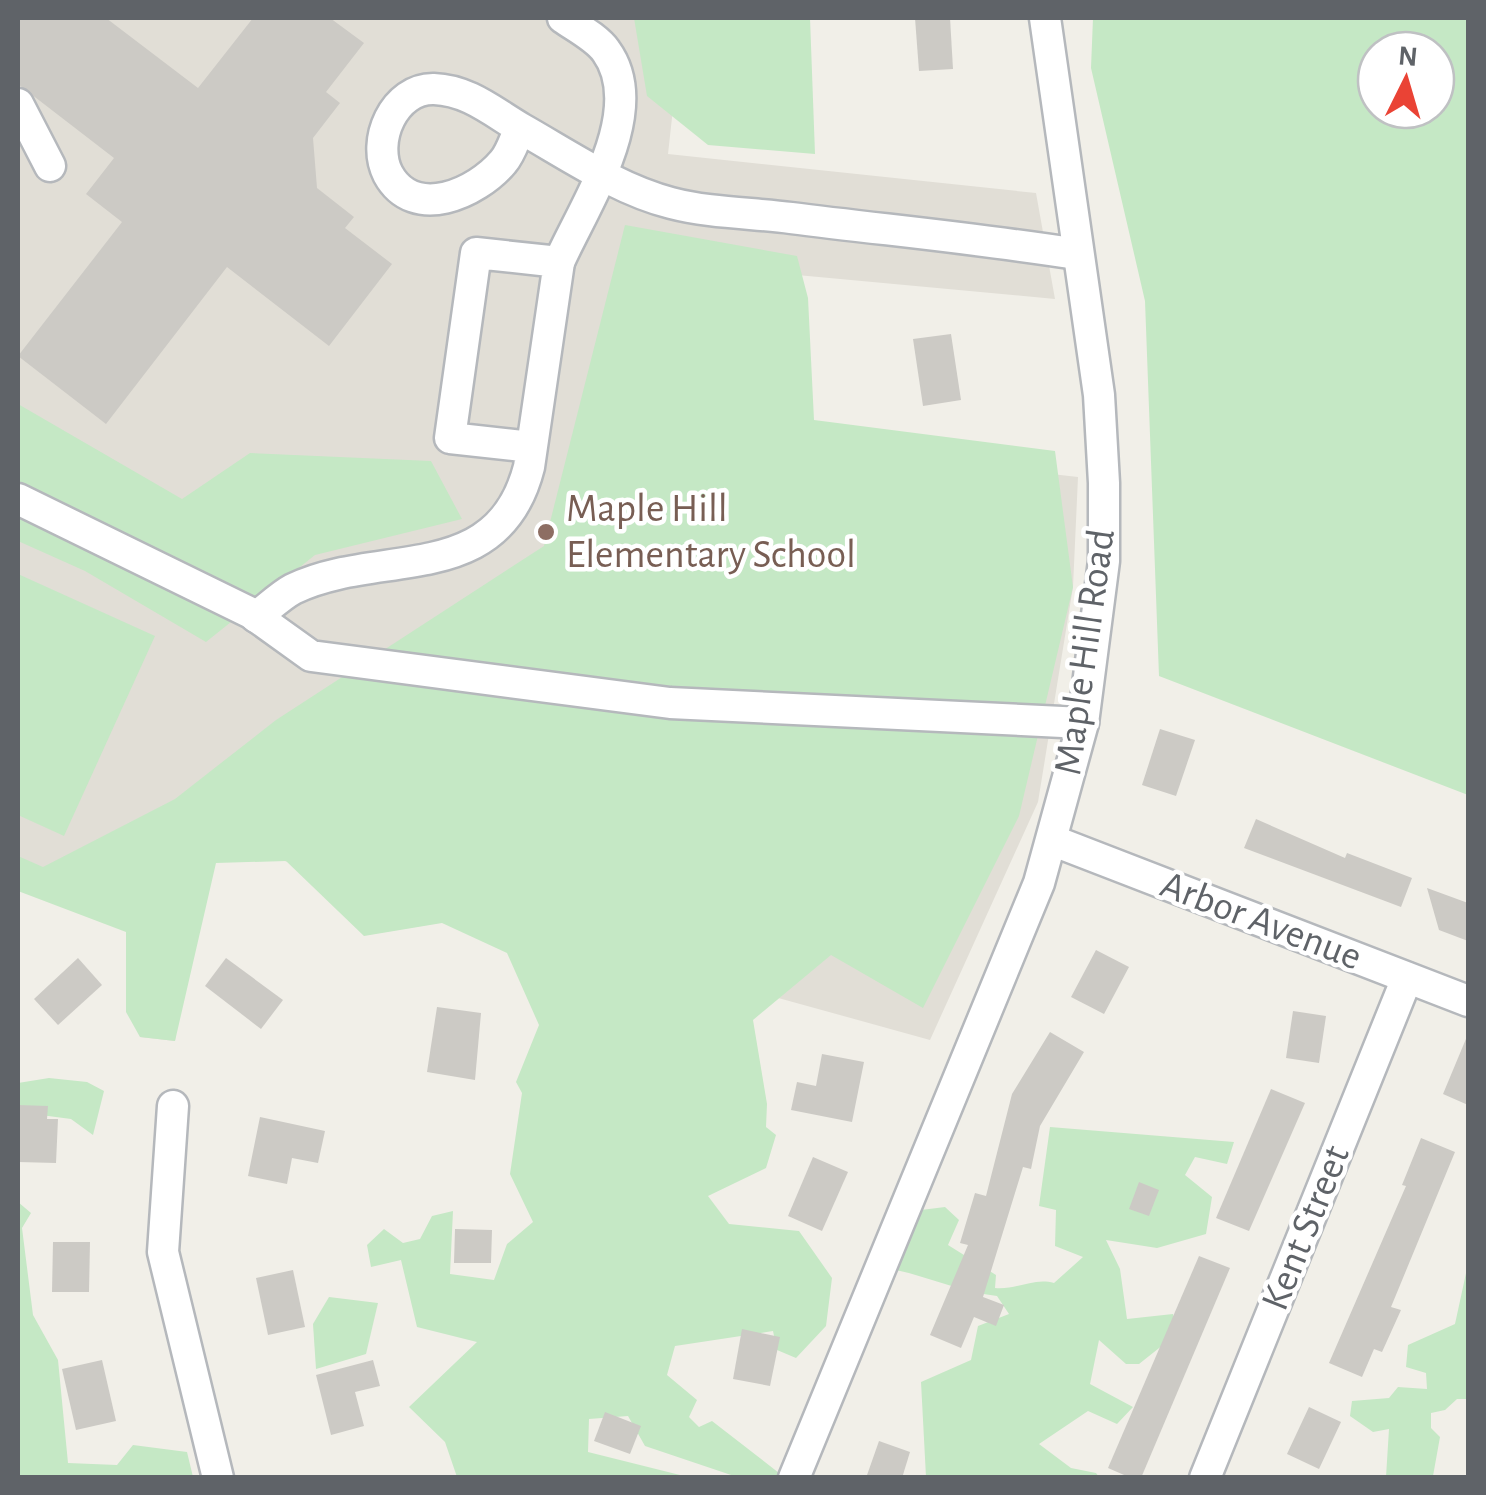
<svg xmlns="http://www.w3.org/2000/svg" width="1486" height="1495" font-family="'Alegreya Sans',sans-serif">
<rect width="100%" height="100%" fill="#f1efe8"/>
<path fill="#e1ded6" d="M18 18H683L668 154 1036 193 1055 299 647 261 624 426 1078 477 1073 587 1038 802 930 1040 202 838 175 1041 140 1037 149 919 18 890Z"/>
<g fill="#c5e8c5" fill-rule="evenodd">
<path d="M634 18H810L815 154 708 145 647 96Z"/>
<path d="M1093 18H1468V795L1159 676 1145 301 1091 68ZM1376 50H1436V110H1376Z"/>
<path d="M625 225 797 256 808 298 814 420 1055 451 1073 587 1019 816 923 1008 831 955 753 1020 767 1104 766 1127 776 1135 766 1168 708 1196 729 1224 799 1231 832 1278 826 1326 796 1358 777 1350 773 1331 675 1346 667 1375 697 1400 689 1417 699 1427 712 1421 779 1473 775 1477H737L645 1446 628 1416 589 1419 588 1452 688 1477H457L445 1442 409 1407 477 1342 417 1327 401 1260 371 1267 367 1245 384 1229 403 1243 420 1239 432 1216 453 1211 450 1274 494 1280 507 1244 533 1222 510 1174 522 1093 516 1082 539 1025 507 953 442 923 364 936 286 861 216 863 175 1041 140 1037 126 1012V932L18 891V856L43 867 175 799 276 720 544 546Z"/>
<path d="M18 404 182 499 250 453 431 461 462 519 315 555 206 642 85 571 18 541Z"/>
<path d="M18 574 155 636 64 836 18 815Z"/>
<path d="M49 1078 87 1082 104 1091 93 1135 71 1119 18 1112V1083Z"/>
<path d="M1050 1127 1234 1142 1227 1164 1195 1157 1185 1175 1212 1197 1206 1234 1157 1248 1106 1240 1120 1269 1127 1319 1173 1314 1178 1333 1139 1364H1126L1099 1340 1090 1384 1133 1407 1117 1424 1088 1411 1039 1444 1071 1468 1096 1473 1099 1477H926L921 1382 971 1360 978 1326 1009 1314 997 1296C959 1292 928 1276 891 1269L913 1211 945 1207 959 1220 948 1245 996 1275 995 1288C1017 1290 1034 1277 1054 1283L1083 1257 1055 1246 1056 1210 1039 1206Z"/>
<path d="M18 1202 31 1213 22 1228 33 1315 58 1360 68 1463 117 1465 133 1445 187 1452 193 1477H18Z"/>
<path d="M1468 1264V1399H1457L1445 1410 1431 1413V1428L1440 1437 1433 1476 1386 1477 1389 1429 1373 1432 1350 1416 1352 1401 1389 1398 1398 1387 1427 1389 1426 1373 1406 1367 1408 1345 1455 1324Z"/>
<path d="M329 1297 378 1303 366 1354 316 1369 313 1324Z"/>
</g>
<g fill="#cccac5">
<path d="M18 18H106L198 88 253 18H330L364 43 326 92 340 103 313 138 317 188 354 217 345 228 392 264 329 346 227 267 106 424 18 356 122 222 86 194 114 158 18 84Z"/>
<path d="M915 18H950L953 69 919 71Z"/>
<path d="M951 334 961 400 923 406 913 339Z"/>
<path d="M1160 729 1195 740 1176 796 1142 785Z"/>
<path d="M1256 819 1345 858 1347 853 1412 878 1401 907 1244 848Z"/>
<path d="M1427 888 1468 903V941L1439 930Z"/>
<path d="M1096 950 1129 967 1104 1014 1071 997Z"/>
<path d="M78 958 102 985 58 1025 34 999Z"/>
<path d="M226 958 283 1000 261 1029 205 986Z"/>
<path d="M437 1007 481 1013 475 1080 427 1072Z"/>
<path d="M1293 1011 1326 1016 1319 1063 1286 1058Z"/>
<path d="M1050 1032 1084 1052 1040 1126 1031 1169 1023 1167 983 1297 1004 1305 996 1326 974 1317 961 1348 930 1335 968 1245 960 1243 975 1193 986 1196 1012 1094Z"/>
<path d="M1468 1034V1105L1443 1094Z"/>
<path d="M822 1054 864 1062 852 1122 791 1110 797 1082 816 1086Z"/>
<path d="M1271 1089 1305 1103 1249 1231 1216 1218Z"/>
<path d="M18 1105 48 1106 47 1119H58L56 1163 18 1162Z"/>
<path d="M260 1117 325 1131 318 1163 292 1158 287 1184 248 1176Z"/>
<path d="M1421 1138 1455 1152 1391 1307 1401 1310 1382 1352 1374 1349 1362 1377 1329 1363 1406 1186 1402 1185Z"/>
<path d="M813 1157 848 1172 822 1231 788 1216Z"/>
<path d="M1139 1182 1159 1190 1149 1216 1129 1209Z"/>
<path d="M455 1229 492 1230 491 1263H454Z"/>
<path d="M53 1242H90L89 1292H52Z"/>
<path d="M1199 1256 1230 1268 1141 1478H1131L1108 1468Z"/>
<path d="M293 1270 305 1327 268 1335 256 1278Z"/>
<path d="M742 1329 780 1337 770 1386 733 1379Z"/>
<path d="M102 1360 116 1421 76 1430 62 1369Z"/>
<path d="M373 1360 380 1386 355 1392 364 1426 331 1435 316 1375Z"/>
<path d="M1309 1407 1341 1422 1319 1469 1287 1454Z"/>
<path d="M605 1412 641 1426 630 1454 594 1441Z"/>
<path d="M879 1441 910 1452 902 1478H866Z"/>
</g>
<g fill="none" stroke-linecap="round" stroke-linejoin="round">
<defs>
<g id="minor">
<path d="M18 104 50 166"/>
<path d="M520 128C515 138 511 153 503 162 477 193 414 222 388 174 371 141 394 88 434 89 468 90 493 112 522 129 568 155 619 190 671 203 709 213 752 213 791 218 886 230 982 239 1077 254"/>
<path d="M559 262C584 206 649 110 606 51 597 38 576 27 563 18"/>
<path d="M18 499 251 613 311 656 670 703 1083 723"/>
<path d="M256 617C268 608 280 596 293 589 379 547 498 589 529 467L559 262 476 253 450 438 531 447"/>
<path d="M1054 841 1468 1001"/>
<path d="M173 1106 163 1252 218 1478"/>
<path d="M794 1478 1039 883 1083 723 1104 561V483L1099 395 1045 18"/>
<path d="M1205 1478 1407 978"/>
</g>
</defs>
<use href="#minor" stroke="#b5b8bc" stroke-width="35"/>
<use href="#minor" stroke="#fff" stroke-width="30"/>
</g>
<circle fill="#8d6e63" stroke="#fff" stroke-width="4" cx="546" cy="532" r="10"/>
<g text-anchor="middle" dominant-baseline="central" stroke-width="9" stroke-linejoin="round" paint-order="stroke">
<g font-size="40" fill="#785e54" stroke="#fff" text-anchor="start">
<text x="566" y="509">Maple Hill<tspan x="566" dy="46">Elementary School</tspan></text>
</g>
<g font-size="40" fill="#5f6368" stroke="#fff">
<text transform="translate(1085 652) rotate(-82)">Maple Hill Road</text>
<text transform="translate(1261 921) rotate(21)">Arbor Avenue</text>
<text transform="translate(1306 1228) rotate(-68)">Kent Street</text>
</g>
</g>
<rect width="1486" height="1495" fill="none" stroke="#5f6368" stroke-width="40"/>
<g transform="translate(1406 80) rotate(5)"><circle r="48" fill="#ffffff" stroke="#bfc1c3" stroke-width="2.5"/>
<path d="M0-8L18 38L0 25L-18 38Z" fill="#ea4335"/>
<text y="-15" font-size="28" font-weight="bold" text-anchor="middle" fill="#5f6368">N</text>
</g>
</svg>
